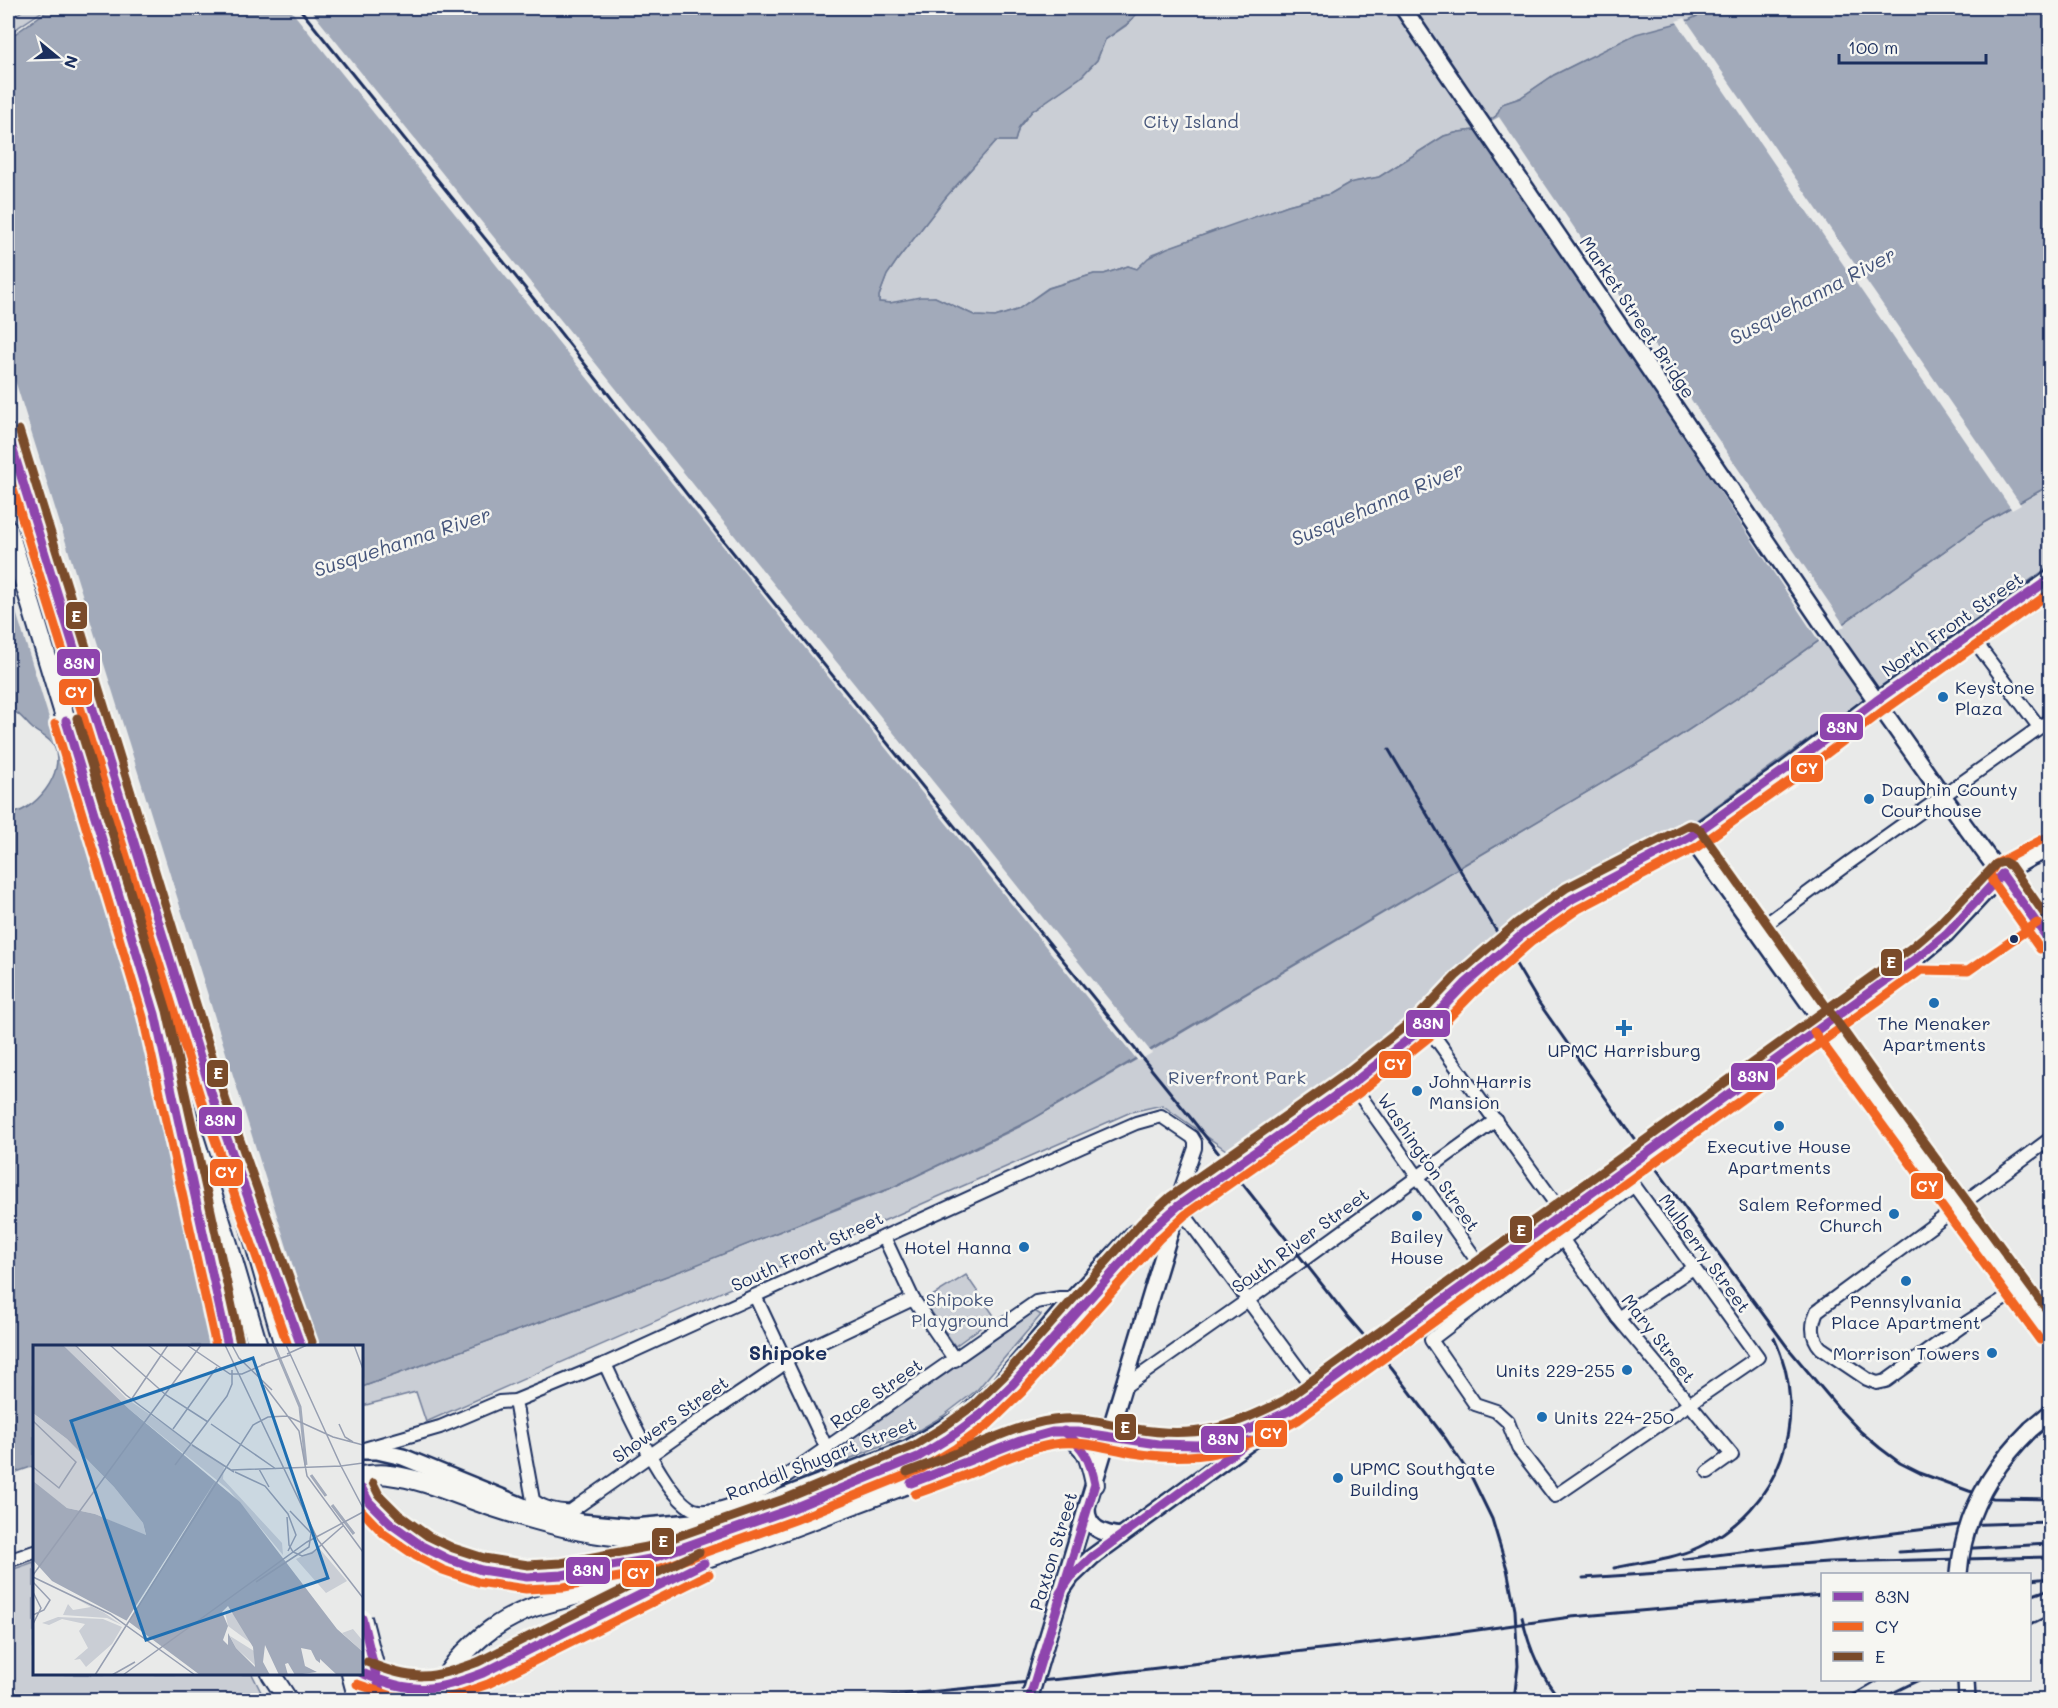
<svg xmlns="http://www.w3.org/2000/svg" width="2058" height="1708" font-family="Mali,sans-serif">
<rect width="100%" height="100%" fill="#e9eae9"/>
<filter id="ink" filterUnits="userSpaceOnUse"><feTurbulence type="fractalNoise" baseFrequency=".0167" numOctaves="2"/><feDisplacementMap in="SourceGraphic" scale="12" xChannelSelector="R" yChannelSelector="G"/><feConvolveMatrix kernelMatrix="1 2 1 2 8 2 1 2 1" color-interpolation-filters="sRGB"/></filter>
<g filter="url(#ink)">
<g fill="#caced5" stroke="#727e9a" stroke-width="1.5">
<path d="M26 8H47L8 34V21Z"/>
<path d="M1142 8H1714L1689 20 1584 60 1554 75 1520 98 1502 104 1496 116 1475 130 1459 132 1444 136 1379 177 1349 183 1330 194 1288 205 1228 228 1217 230 1153 254 1137 269 1128 266 1104 274H1094L1048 288 1017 310 995 317 976 316 935 297 890 303 879 302V296L887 275 898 259 946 197 996 141H1015L1019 127 1032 111 1081 77 1097 60 1105 40 1127 25Z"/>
<path d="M2050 485V566L1684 829 1574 889 1515 930 1483 955 1421 1016 1295 1116 1236 1157 1162 1105 1131 1112 426 1422 416 1392 362 1406V1387L653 1281 889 1189 1019 1127 1152 1050 1658 750 1757 685 1985 522Z"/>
<path d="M966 1275 995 1317 955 1346 924 1301Z"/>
<path d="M1033 1310 1041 1315 977 1390 943 1416 919 1430 808 1476 774 1493 769 1489Z"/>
<path d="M34 1562V1674H252L265 1700H8V1571Z"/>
</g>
<path fill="#a2aaba" stroke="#6c7995" stroke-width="1.5" d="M51 8H1142L1127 24 1105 40 1097 60 1081 77 1032 111 1019 127 1015 141H996L946 197 898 259 887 275 879 296V302L890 303 920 297H935L976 316 995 317 1017 310 1049 288 1094 274H1104L1128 266 1137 269 1148 258 1167 248 1288 205 1330 194 1349 183 1379 177 1444 136 1459 132 1475 130 1496 116 1502 104 1520 98 1554 75 1636 34 1689 20 1714 8H2050V485L1985 522 1757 685 1658 750 1033 1119 889 1189 855 1201 686 1269 362 1387V1346H34V1466L8 1475V814C34 813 67 773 54 746 49 737 40 735 33 729 25 722 22 715 12 710L8 713V39Z"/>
<g fill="#e9eae9">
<path d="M289 8H309L1152 1053 1138 1061Z"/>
<path d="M1685 18 2021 505 2012 510 1676 21Z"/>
<path d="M1499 117 1845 626 1820 643 1611 327 1475 130Z"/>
<path d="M8 358 318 1346H244L8 586Z"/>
</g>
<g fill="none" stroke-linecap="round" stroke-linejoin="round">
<path stroke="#c0c5cd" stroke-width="15" stroke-dasharray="15 8" stroke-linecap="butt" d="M1629 1166 1649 1151"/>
<defs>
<g id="minor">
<path d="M1971 636 2039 727"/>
<path d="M1758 930 1850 862 2050 720"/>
<path d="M1426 1025 1563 1214"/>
<path d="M1352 1084 1497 1289"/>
<path d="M1623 1170 1758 1357 1555 1496 1518 1448 1508 1422 1496 1411 1475 1404 1431 1340 1633 1186"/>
<path d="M884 1237 913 1299 955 1360"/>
<path d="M1563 1240 1618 1318 1732 1455 1708 1472"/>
<path d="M2018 1290 1969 1321 1886 1381 1877 1383 1867 1379 1821 1348C1811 1337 1811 1325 1817 1311L2050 1139"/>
<path d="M755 1296 827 1449"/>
<path d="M1618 1318 1693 1268"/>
<path d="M605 1364C619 1393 668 1509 699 1511 724 1513 755 1494 776 1483L1036 1302 1060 1298H1073"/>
<path d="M1124 1387 1248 1300 1496 1120"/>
<path d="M515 1401 533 1500C542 1508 559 1512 571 1511L696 1423 778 1368 792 1356 913 1299"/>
<path d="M364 1449 440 1427 499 1402 515 1401 605 1364 1081 1147 1136 1123 1161 1116 1192 1137 1195 1142V1148L1181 1188 1178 1206 1316 1392"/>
<path d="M8 1561 34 1552"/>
</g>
<g id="major">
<path d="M1403 8 1839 648 1941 793 2050 942"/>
<path d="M1690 837 1893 1121 2050 1333"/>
<path d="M1513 942 1572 899 1690 837 1786 769 1876 701 2050 579"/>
<path d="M1649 1151 1917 958 1946 934 2002 874 2030 858 2050 849"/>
<path d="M2031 1429 2050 1413"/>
<path d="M1109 1437C1142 1443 1178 1452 1211 1444 1228 1440 1244 1434 1259 1427"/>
<path d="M362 1451H377L403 1457 530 1509 581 1522 634 1527 692 1522 746 1511 909 1448 963 1417 998 1386 1073 1298 1134 1233 1151 1230 1178 1206 1352 1084 1426 1025 1465 984 1502 952"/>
<path d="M1087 1509C1087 1529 1104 1534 1121 1536"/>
<path d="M1060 1593 1071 1577 1092 1557 1629 1166"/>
<path d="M1053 1619 1178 1206"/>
<path d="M1966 1680 1967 1700"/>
</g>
<g id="highway">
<path d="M8 434 215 1105 284 1346"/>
<path d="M8 529 155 1014 229 1247 258 1346"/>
<path d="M180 1127 228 1346"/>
<path d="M274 1271 301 1346"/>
<path d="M1064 1431C1087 1449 1089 1455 1095 1484"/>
<path d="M362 1476C370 1475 380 1473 389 1475 424 1479 457 1495 490 1506 557 1528 625 1546 697 1536"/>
<path d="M362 1489C378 1517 406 1539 435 1553 506 1586 576 1578 650 1559 683 1550 714 1535 747 1524 827 1496 911 1468 979 1416 1004 1398 1024 1371 1044 1349 1080 1309 1115 1269 1151 1230"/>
<path d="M456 1662C480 1635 500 1620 534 1607L689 1564 748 1544 1033 1437 1064 1431 1109 1437"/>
<path d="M362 1673C377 1680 412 1690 429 1689 448 1688 466 1679 483 1673L674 1577"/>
<path d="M271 1674 288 1700"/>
<path d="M351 1674 358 1700"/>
</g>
</defs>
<use href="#minor" stroke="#1b2f5e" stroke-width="16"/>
<use href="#major" stroke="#1b2f5e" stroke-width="20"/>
<use href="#highway" stroke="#1b2f5e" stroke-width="22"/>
<use href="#minor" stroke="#f6f6f2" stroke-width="12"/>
<use href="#major" stroke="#f6f6f2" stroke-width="15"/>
<use href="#highway" stroke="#f6f6f2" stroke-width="18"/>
<g stroke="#1b2f5e" stroke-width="3">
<path d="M299 8 537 303 718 534 1186 1112 1346 1315 1392 1368 1446 1439 1472 1478 1492 1519 1507 1569 1515 1610 1518 1666 1514 1700"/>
<path d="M8 11 13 8"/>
<path d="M1389 750 1539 1003 1633 1137 1749 1295 1788 1348 1841 1411 1861 1432 1880 1448 1900 1463 1920 1473 1969 1491 1993 1498 2050 1499"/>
<path d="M1898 1552 2050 1544"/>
<path d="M1684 1559 1959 1525 2050 1522"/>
<path d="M1614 1568C1642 1562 1674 1559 1699 1547 1780 1509 1812 1418 1774 1338"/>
<path d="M1583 1578 1828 1562 2050 1557"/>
<path d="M2030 1580 2050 1578"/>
<path d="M2030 1596 2050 1589"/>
<path d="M1522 1617C1529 1648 1540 1676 1561 1700"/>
<path d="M2030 1625 2050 1615"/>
<path d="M847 1700 1081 1677 1449 1634 1571 1617 1822 1595"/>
<path d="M1845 1700 1879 1680"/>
<path d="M1878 1700 1919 1680"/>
</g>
<defs>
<g id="major-bridge">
<path d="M1959 1574C1963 1516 1990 1469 2031 1429"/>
<path d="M1031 1693 1053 1619"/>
</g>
<g id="highway-bridge">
<path d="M362 1618 383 1700"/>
<path d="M434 1700 442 1681 456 1662"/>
</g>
</defs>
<use href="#major-bridge" stroke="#1b2f5e" stroke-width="20" stroke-linecap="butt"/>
<use href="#highway-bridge" stroke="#1b2f5e" stroke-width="22" stroke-linecap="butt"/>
<use href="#major-bridge" stroke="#f6f6f2" stroke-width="15"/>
<use href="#highway-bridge" stroke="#f6f6f2" stroke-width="18"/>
<defs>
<g id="bus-1">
<path d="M8 434 215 1105 301 1346"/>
<path d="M66 721 155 1014 228 1346"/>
<path d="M2002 874 2050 942"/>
<path d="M911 1483 1020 1441 1052 1432H1078L1158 1444 1198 1445 1233 1437 1291 1410 1917 958 1946 934 2002 874"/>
<path d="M362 1489 369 1502 391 1524 422 1546 448 1559 481 1570 527 1577 562 1575 650 1559 791 1509 918 1457 949 1438 982 1414 1013 1384 1151 1230 1178 1206 1352 1084 1426 1025 1465 984 1524 933 1572 899 1690 837 1786 769 1876 701 2050 579"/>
<path d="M1060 1593 1071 1577 1092 1557 1250 1441"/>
<path d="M362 1618 382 1699"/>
<path d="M362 1673C413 1695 433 1692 483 1673L704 1563"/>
<path d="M1029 1700 1095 1484C1090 1459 1084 1448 1064 1431"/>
</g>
<g id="bus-2">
<path d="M8 473 204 1109 288 1346"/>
<path d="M55 724 143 1017 216 1346"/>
<path d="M2040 949 1992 881 1990 873 1996 864 2045 838"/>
<path d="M1814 1032 2040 1340"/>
<path d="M915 1494C938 1486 961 1477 983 1468 1008 1458 1034 1446 1061 1443 1085 1441 1109 1449 1133 1453 1199 1463 1240 1452 1298 1420L1921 970 1968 971 2037 923"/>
<path d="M362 1511 384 1534 416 1556 443 1570 478 1582 526 1589 564 1587 653 1571 795 1520 923 1468 956 1448 989 1424 1022 1392 1159 1239 1185 1215 1359 1093 1433 1034 1473 993 1531 942 1578 909 1697 847 1793 779 1883 711 2050 593"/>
<path d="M357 1684 392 1696 418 1700"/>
<path d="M434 1700 454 1696 488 1684 709 1574"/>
</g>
<g id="bus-3">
<path d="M19 430 226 1101 312 1342"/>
<path d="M77 718 167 1011 240 1343"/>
<path d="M907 1472C930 1464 953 1455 976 1445 1003 1434 1032 1421 1063 1419 1087 1417 1112 1425 1136 1429 1197 1439 1230 1428 1285 1400L1910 949 1938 925 1996 864 2004 862 2011 866 2050 922"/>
<path d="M373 1483 379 1495 399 1515 428 1536 453 1548 484 1558 528 1565 561 1563 647 1547 787 1498 913 1446 942 1428 974 1405 1004 1376 1142 1222 1170 1197 1345 1074 1418 1016 1457 975 1517 923 1566 888 1689 825 1694 826 1700 830 1903 1114 2050 1314"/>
<path d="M367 1662C414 1682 431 1679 478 1662L699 1552"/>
</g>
</defs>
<use href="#bus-1" stroke="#f6f6f2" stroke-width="14"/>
<use href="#bus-2" stroke="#f6f6f2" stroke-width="14"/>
<use href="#bus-3" stroke="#f6f6f2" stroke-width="14"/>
<use href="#bus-1" stroke="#8e44ad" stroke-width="9"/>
<use href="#bus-2" stroke="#f26522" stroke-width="9"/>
<use href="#bus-3" stroke="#7a4b2a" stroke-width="9"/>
</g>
</g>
<g fill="#1f6fb2" stroke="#f6f6f2" stroke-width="2">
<circle cx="1943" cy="697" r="6"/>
<circle cx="1869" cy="799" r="6"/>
<circle cx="1934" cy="1003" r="6"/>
<path d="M1621 1019h6v6h6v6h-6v6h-6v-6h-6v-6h6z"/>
<circle cx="1417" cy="1091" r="6"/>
<circle cx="1779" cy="1126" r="6"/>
<circle cx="1894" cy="1214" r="6"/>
<circle cx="1417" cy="1216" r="6"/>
<circle cx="1024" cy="1247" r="6"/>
<circle cx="1906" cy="1281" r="6"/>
<circle cx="1992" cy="1353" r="6"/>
<circle cx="1627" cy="1370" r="6"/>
<circle cx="1542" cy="1417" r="6"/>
<circle cx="1338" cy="1478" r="6"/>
</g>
<circle fill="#1b2f5e" stroke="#f6f6f2" stroke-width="2" cx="2014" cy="939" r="5"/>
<g text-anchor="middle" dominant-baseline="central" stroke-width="5" stroke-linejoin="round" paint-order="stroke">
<g font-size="18" fill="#47577c" stroke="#f6f6f2">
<text x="1191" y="121">City Island</text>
<text x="1237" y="1077">Riverfront Park</text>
<text x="960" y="1299">Shipoke<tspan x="960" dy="21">Playground</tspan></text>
</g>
<g font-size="18" fill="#1b2f5e" stroke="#f6f6f2">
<text transform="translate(1638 317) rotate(56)">Market Street Bridge</text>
<text transform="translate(1952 624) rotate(-35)">North Front Street</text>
<text transform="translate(1429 1162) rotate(55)">Washington Street</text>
<text transform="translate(1300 1240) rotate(-36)">South River Street</text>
<text transform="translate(807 1251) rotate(-25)">South Front Street</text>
<text transform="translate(1705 1253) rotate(54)">Mulberry Street</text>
<text transform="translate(1659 1338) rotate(52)">Mary Street</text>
<text transform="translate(876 1393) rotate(-35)">Race Street</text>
<text transform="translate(670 1419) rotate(-35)">Showers Street</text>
<text transform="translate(821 1458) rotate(-21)">Randall Shugart Street</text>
<text transform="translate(1053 1551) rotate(-73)">Paxton Street</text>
</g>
<g font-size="18" fill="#1b2f5e" stroke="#f6f6f2" text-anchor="start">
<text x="1955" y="687">Keystone<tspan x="1955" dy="21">Plaza</tspan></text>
<text x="1881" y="789">Dauphin County<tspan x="1881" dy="21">Courthouse</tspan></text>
<text x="1934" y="1023" text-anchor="middle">The Menaker<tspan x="1934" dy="21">Apartments</tspan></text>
<text x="1624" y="1050" text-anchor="middle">UPMC Harrisburg</text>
<text x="1429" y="1081">John Harris<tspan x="1429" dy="21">Mansion</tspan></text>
<text x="1779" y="1146" text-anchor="middle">Executive House<tspan x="1779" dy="21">Apartments</tspan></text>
<text x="1882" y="1204" text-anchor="end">Salem Reformed<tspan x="1882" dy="21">Church</tspan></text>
<text x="1417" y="1236" text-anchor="middle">Bailey<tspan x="1417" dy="21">House</tspan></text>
<text x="1012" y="1247" text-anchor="end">Hotel Hanna</text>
<text x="1906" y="1301" text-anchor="middle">Pennsylvania<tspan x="1906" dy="21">Place Apartment</tspan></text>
<text x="1980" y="1353" text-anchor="end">Morrison Towers</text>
<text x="1615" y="1370" text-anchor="end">Units 229-255</text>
<text x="1554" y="1417">Units 224-250</text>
<text x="1350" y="1468">UPMC Southgate<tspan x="1350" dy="21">Building</tspan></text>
</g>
<g font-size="20" font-style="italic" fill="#44547a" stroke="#f6f6f2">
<text transform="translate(1812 295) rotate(-28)">Susquehanna River</text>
<text transform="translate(1377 503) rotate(-23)">Susquehanna River</text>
<text transform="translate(402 541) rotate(-18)">Susquehanna River</text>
</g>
<g font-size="20" font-weight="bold" fill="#1b2f5e" stroke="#f6f6f2">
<text x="788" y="1352">Shipoke</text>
</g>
</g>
<g transform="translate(33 1345)">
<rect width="330" height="330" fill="#e9eae9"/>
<path d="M30 0H41L93 53 191 121 190 134 249 198 250 210 196 145 96 64ZM0 68 34 94 81 142 110 178 113 191 62 169 34 163 5 141 0 136ZM286 203 314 236 293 248 263 214ZM40 252 70 267 89 280 74 273 30 270 35 259 40 265 58 262ZM192 267 202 269 218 298 195 281ZM25 272 70 274 89 282 79 299 53 322 47 314 41 315 55 303 46 286 52 279 29 274 16 280 9 278ZM320 284 330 296V307L309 288ZM197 291 221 306 222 320 203 303Z" fill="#caced5"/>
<path d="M0 0H30L96 64 207 157 304 284 330 307V330H304L287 314V318L283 315 278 305 268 303 272 321 284 327 262 330 255 318 252 319 255 330H246L232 300 230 317 237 330H167L96 277 19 236 0 215V136L34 163 62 169 113 190 110 178 81 142 34 94 0 68ZM195 261 220 302 222 322 203 303 195 288V300L190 295 195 281 189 267Z" fill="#a2aaba" fill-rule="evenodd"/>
<path d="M185 132 94 279 92 278Z" fill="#e9eae9"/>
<path fill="none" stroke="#a2aaba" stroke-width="3" d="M241 0 267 62 273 120M278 130 293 151M299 160 321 189"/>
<path fill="none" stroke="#979fb1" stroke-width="1.5" d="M42 0 93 50 158 99M77 0 133 50 175 77M115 0 149 27M154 0 197 29H209L232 19M192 0 285 195 330 253M199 0 206 13 239 45M253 0 308 121 330 118M321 0 330 24M254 9 274 0M228 20 257 10M231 40 266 86 274 131 330 207M98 55 135 0M0 76 43 117 26 143 0 122M178 79 243 124M306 79 312 92 320 97M140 84 184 22M159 100 201 127M142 120 194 51 199 39V25M226 124 236 142M198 125 308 121 330 163M202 127 232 141 255 169 263 190 255 206M254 172 256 200 260 207 269 211 279 208 311 180M0 230 168 0M0 232 77 269 162 330M0 237 17 255 11 265 0 270M223 237 276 202 278 188 257 166M0 247 8 263 0 279M62 330 220 80 235 72 254 71 300 92 330 100M79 330 102 317M90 330 274 197 330 167"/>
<path fill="#1f6fb2" fill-opacity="0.15" stroke="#1f6fb2" stroke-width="3" d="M220 13 295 233 113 295 38 76Z"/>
<rect width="330" height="330" fill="none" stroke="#1b2f5e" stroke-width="3"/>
</g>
<g stroke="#f6f6f2" stroke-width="2">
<rect x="65" y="601" width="23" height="29" rx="6" fill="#7a4b2a"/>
<rect x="56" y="648" width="45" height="29" rx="6" fill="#8e44ad"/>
<rect x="58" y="678" width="35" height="28" rx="6" fill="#f26522"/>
<rect x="1819" y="713" width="45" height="28" rx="6" fill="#8e44ad"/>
<rect x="1790" y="754" width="34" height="29" rx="6" fill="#f26522"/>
<rect x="1880" y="948" width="23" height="29" rx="6" fill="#7a4b2a"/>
<rect x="1405" y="1009" width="46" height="29" rx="6" fill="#8e44ad"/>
<rect x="1378" y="1050" width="34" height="29" rx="6" fill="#f26522"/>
<rect x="206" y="1059" width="23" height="29" rx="6" fill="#7a4b2a"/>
<rect x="1730" y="1062" width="46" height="29" rx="6" fill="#8e44ad"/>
<rect x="198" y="1106" width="45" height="29" rx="6" fill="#8e44ad"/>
<rect x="209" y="1158" width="35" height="29" rx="6" fill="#f26522"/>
<rect x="1910" y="1172" width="34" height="28" rx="6" fill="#f26522"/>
<rect x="1509" y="1215" width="24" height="29" rx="6" fill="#7a4b2a"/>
<rect x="1114" y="1413" width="23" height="28" rx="6" fill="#7a4b2a"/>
<rect x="1254" y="1419" width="34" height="29" rx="6" fill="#f26522"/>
<rect x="1200" y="1425" width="45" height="29" rx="6" fill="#8e44ad"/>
<rect x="651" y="1527" width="24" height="29" rx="6" fill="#7a4b2a"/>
<rect x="565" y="1556" width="46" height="29" rx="6" fill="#8e44ad"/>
<rect x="621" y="1559" width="34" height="29" rx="6" fill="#f26522"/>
</g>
<g font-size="16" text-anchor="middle" font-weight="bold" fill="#fff">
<text x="76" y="622">E</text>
<text x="79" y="669">83N</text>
<text x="76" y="698">CY</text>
<text x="1842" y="733">83N</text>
<text x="1807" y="774">CY</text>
<text x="1891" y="968">E</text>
<text x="1428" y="1029">83N</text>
<text x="1395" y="1070">CY</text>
<text x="218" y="1079">E</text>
<text x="1753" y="1082">83N</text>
<text x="220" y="1126">83N</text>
<text x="226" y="1178">CY</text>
<text x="1927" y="1192">CY</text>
<text x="1521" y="1236">E</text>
<text x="1125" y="1433">E</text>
<text x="1271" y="1439">CY</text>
<text x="1223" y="1445">83N</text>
<text x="663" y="1547">E</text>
<text x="588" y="1576">83N</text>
<text x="638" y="1579">CY</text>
</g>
<rect width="2058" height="1708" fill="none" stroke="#f6f6f2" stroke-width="30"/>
<rect x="15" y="15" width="2028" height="1678" fill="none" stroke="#1b2f5e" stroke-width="2" filter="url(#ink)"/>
<rect x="1821" y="1573" width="210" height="108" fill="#f6f6f2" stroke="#9ea6b7" stroke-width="1.5"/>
<rect x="1833" y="1592" width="30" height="9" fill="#8e44ad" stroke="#9ea6b7" stroke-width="1.5"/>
<text x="1875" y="1603" font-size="18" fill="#1b2f5e">83N</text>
<rect x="1833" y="1622" width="30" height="9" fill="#f26522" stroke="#9ea6b7" stroke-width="1.5"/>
<text x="1875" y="1633" font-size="18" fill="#1b2f5e">CY</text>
<rect x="1833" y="1652" width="30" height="9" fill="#7a4b2a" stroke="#9ea6b7" stroke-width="1.5"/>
<text x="1875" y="1663" font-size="18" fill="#1b2f5e">E</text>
<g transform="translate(57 57) rotate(109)" stroke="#f6f6f2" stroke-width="4.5" paint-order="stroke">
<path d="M0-4.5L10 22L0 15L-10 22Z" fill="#1b2f5e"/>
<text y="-9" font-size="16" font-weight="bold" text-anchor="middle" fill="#1b2f5e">N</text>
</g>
<path d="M1839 54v9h147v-9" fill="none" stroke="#1b2f5e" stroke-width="3"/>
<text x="1848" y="54" font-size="18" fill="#1b2f5e" stroke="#f6f6f2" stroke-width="4.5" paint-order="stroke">100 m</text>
</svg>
